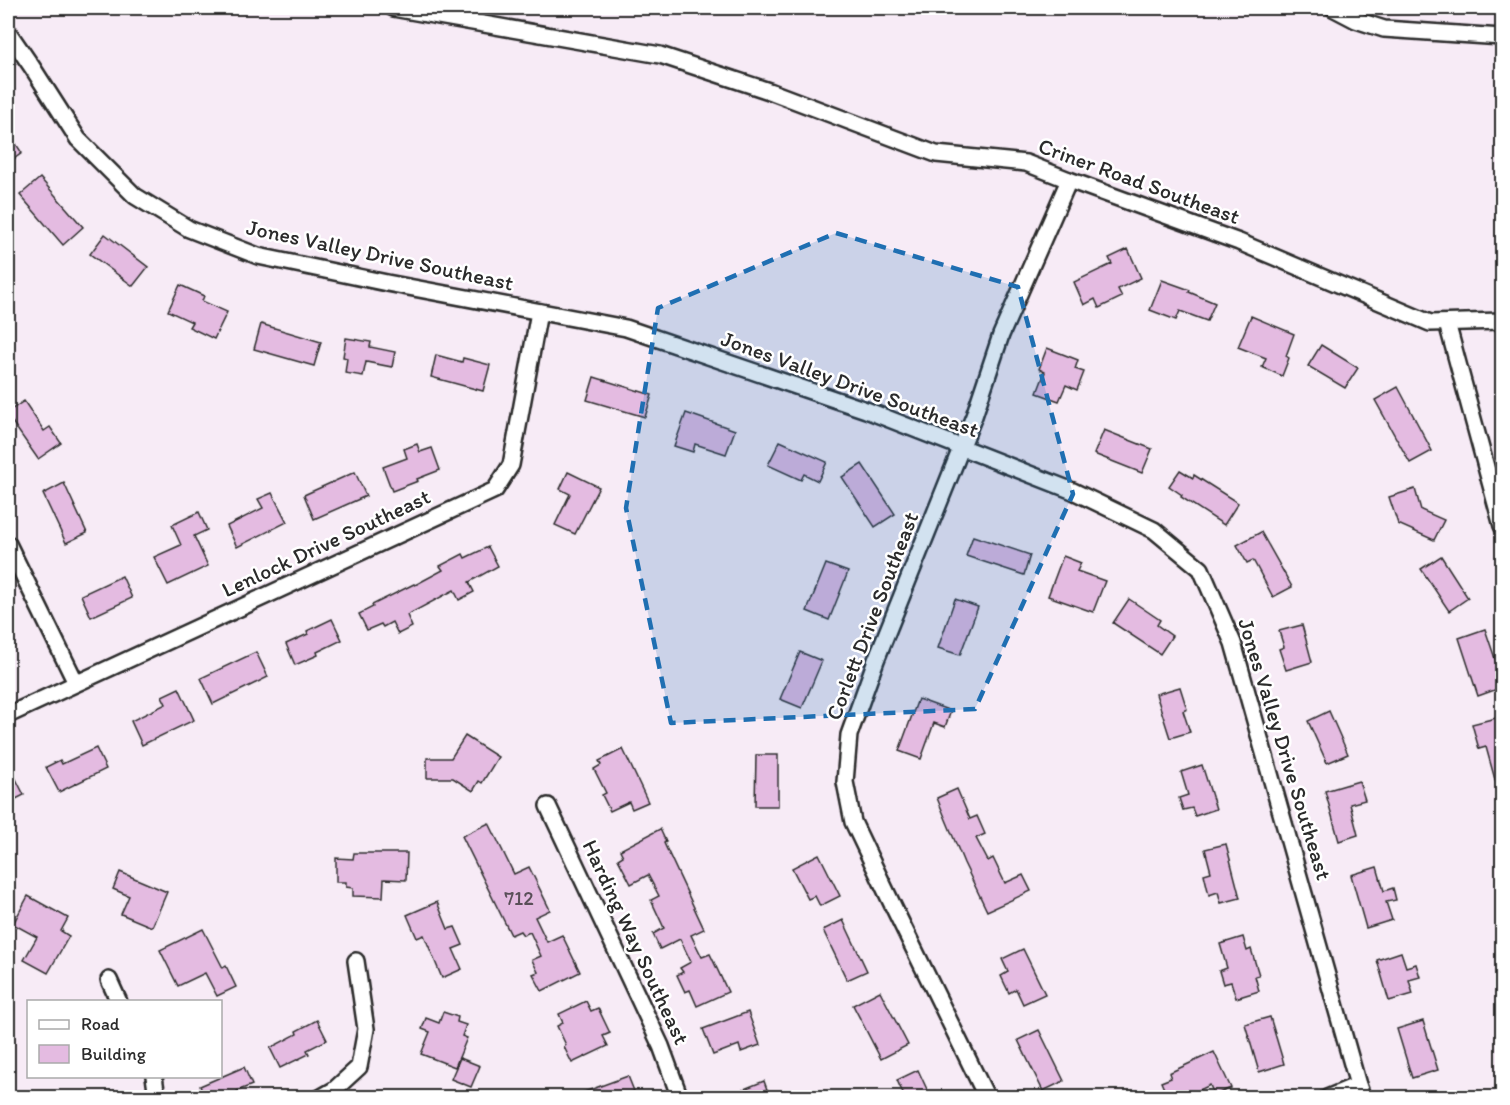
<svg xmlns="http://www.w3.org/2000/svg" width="1510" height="1105" font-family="Itim,sans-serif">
<rect width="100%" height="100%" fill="#f7ebf6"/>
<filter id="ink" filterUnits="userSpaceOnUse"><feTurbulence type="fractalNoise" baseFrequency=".0167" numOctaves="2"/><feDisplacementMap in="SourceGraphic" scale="12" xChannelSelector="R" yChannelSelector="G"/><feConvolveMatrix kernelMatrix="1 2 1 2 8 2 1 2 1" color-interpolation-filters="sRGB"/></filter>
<g filter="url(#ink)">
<g fill="#e4bbe1" stroke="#2b2b2b" stroke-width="1.5">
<path d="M8 132 22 153 8 163Z"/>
<path d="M40 178 83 227 63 245 20 195Z"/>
<path d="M105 234 148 267 133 286 90 254Z"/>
<path d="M1128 249 1141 278 1118 289 1122 297 1099 308 1095 299 1084 305 1074 282 1112 264 1109 258Z"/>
<path d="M1162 280 1190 290 1189 292 1215 303 1207 321 1180 311 1176 320 1150 310Z"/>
<path d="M180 285 204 296 202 301 227 312 214 339 189 327 192 322 168 311Z"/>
<path d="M1251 316 1294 334 1286 356 1289 358 1282 376 1262 367 1266 358 1238 347Z"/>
<path d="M261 324 321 342 314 366 254 349Z"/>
<path d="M346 338 371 342 370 347 395 352 392 367 366 362 363 376 345 373 347 358 343 357Z"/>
<path d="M1321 345 1358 368 1345 388 1308 366Z"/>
<path d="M1047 348 1078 360 1075 369 1084 372 1077 390 1066 385 1059 401 1037 393 1045 372 1039 369Z"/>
<path d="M436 355 462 362 463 358 490 365 483 391 431 377Z"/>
<path d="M594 377 652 395 645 417 587 400Z"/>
<path d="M1398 387 1432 451 1410 463 1375 400Z"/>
<path d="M24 401 44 431 50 427 61 443 38 459 8 416V412Z"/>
<path d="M686 413 735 430 726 454 695 444 693 452 674 446Z"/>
<path d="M1104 430 1152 449 1142 473 1094 454Z"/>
<path d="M780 441 827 462 818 481 804 474 801 480 768 465Z"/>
<path d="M417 444 420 452 432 448 440 470 417 479 418 481 392 491 383 467 407 458 404 449Z"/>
<path d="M862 464 895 514 875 527 842 477Z"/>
<path d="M1180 470 1193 478 1194 475 1238 503 1224 525 1181 497 1182 495 1169 486Z"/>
<path d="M355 472 366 496 314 519 304 495Z"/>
<path d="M568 472 599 487 575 534 555 525 570 494 560 489Z"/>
<path d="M64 483 87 533 66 543 43 494Z"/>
<path d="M1415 489 1421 510 1444 520 1434 540 1398 524 1389 497Z"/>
<path d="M272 493 287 522 237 547 227 526 263 508 258 499Z"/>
<path d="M199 512 207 530 194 536 208 566 168 585 154 557 181 545 172 525Z"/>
<path d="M1261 532 1292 587 1273 597 1253 560 1247 563 1237 545Z"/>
<path d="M973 536 1030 555 1024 575 966 556Z"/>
<path d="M488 547 498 566 469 582 474 592 459 600 454 590 407 615 412 627 398 634 392 622 383 627 381 624 367 630 359 614 373 607 372 605 414 584 415 585 443 570 440 566 463 554 465 558Z"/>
<path d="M1063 556 1081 563 1077 571 1105 581 1093 612 1048 596Z"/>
<path d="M1441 556 1468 598 1449 611 1421 569Z"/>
<path d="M826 564 848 572 829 620 807 611Z"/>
<path d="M122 576 132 598 91 617 81 595Z"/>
<path d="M955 599 978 607 960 655 938 648Z"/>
<path d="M1129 599 1160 620 1157 625 1172 636 1160 654 1113 623Z"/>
<path d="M332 619 342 640 317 652 318 655 295 665 286 644 308 634 307 631Z"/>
<path d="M1302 625 1312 662 1286 670 1279 649 1284 647 1279 631Z"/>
<path d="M1485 629 1503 682V687L1478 696 1459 638Z"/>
<path d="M256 652 268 677 213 704 201 678Z"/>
<path d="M800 652 822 661 802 708 780 699Z"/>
<path d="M1180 687 1187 709 1183 711 1190 732 1170 738 1156 694Z"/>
<path d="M179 688 194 720 142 745 131 721 166 704 162 696Z"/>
<path d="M918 699 951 711 945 727 934 723 921 759 899 751Z"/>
<path d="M1329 711 1348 754 1327 763 1308 721Z"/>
<path d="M1500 717 1503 725V793L1499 794 1486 747 1479 749 1472 724Z"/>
<path d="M465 736 498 757 482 783 479 781 473 791 453 778H427V758H451Z"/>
<path d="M96 748 106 769 59 792 46 767 60 760 62 764Z"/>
<path d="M623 749 648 802 632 809 629 802 610 811 602 795 606 793 594 769 601 765 599 761Z"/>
<path d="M756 755H778V806H755Z"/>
<path d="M1202 765 1216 809 1195 816 1192 808 1183 810 1179 798 1188 795 1181 772Z"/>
<path d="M16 779 24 795 8 803V783Z"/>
<path d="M1359 781 1365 800 1350 804 1358 835 1339 841 1325 791Z"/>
<path d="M957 789 970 819 977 816 985 834 976 838 988 861 993 858 1005 883 1023 875 1031 891 987 911 964 863 937 798Z"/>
<path d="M489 823 514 874 529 867 550 910 535 917 547 942 562 935 580 972 542 991 533 974 538 972 532 960 541 956 530 932 523 935 520 931 511 935 462 836Z"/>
<path d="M660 829 666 842 664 843 704 929 691 935 702 957 710 954 728 992 697 1006 690 990 685 992 677 975 683 972 680 968 691 962 680 939 660 949 653 934 664 928 651 900 659 896 648 875 631 884 618 859 623 856 620 850Z"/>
<path d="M1226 844 1240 898 1221 903 1218 892 1209 895 1204 874 1211 872 1205 849Z"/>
<path d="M354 853H407L406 880 384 879 383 897 353 896V888L346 887V882H336V858L353 859Z"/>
<path d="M819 854 840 896 820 906 815 896 808 899 792 868Z"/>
<path d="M1377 867 1384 891 1393 888 1396 900 1386 902 1392 920 1366 928 1351 875Z"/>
<path d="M120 872 167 892 152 927 121 914 129 896 113 889Z"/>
<path d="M28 896 68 918 61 931 69 936 48 973 24 960 37 937 13 924Z"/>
<path d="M437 902 448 929 455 927 463 945 453 949 462 969 442 978 424 935 417 938 407 915Z"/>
<path d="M843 920 867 971 847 980 823 930Z"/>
<path d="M203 929 223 968 226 966 236 987 217 996 205 973 178 986 160 950Z"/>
<path d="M1243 937 1247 951 1251 949 1259 975 1255 976 1259 991 1236 998 1231 982 1223 984 1219 971 1227 968 1220 944Z"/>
<path d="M1023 949 1045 994 1023 1004 1016 989 1009 993 1001 976 1008 972 1002 959Z"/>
<path d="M1401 952 1406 967 1416 964 1420 977 1409 980 1413 994 1389 1001 1377 960Z"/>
<path d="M880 991 908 1045 881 1059 853 1005Z"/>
<path d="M586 1001 591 1011 598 1008 610 1033 603 1036 608 1046 572 1063 564 1047 566 1045 557 1026 563 1023 559 1014Z"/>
<path d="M443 1012 458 1017 457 1022 466 1025 462 1036 467 1038 455 1067 421 1054 430 1032 422 1029 426 1018 439 1023Z"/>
<path d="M748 1012 760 1045 741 1052 739 1045 713 1055 703 1029Z"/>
<path d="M1270 1017 1284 1064 1259 1072 1245 1024Z"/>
<path d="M317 1020 327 1040 307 1050 309 1054 280 1068 270 1048 297 1034 296 1031Z"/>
<path d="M1423 1021 1438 1070 1412 1078 1397 1029Z"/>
<path d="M1039 1030 1064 1081 1043 1091 1018 1040Z"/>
<path d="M1214 1052 1231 1088 1214 1095 1210 1085 1183 1098H1168L1161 1082 1171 1078 1169 1073Z"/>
<path d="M460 1058 480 1066 471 1087 451 1079Z"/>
<path d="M244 1067 252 1085 237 1091 240 1098H205L200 1086Z"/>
<path d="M918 1070 931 1098H905L897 1080Z"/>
<path d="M628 1076 634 1091 626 1094 628 1098H573V1096Z"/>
<path d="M764 1081 770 1098H724V1097Z"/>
</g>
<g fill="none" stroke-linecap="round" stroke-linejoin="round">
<defs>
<g id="minor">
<path d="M393 8 660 55 772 92 936 154 1026 163 1069 180 1239 242 1430 323 1502 321"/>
<path d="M1333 8 1356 20 1384 29 1502 37"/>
<path d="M8 32 32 67 78 139 135 196 189 229 258 256 387 283 626 328 866 410 1073 491 1154 530 1201 569 1233 643 1358 1085 1363 1098"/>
<path d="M1447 323 1502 526"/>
<path d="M8 544 76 683"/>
<path d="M8 715 495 490 511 465 539 312"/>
<path d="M548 806 661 1046 680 1098"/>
<path d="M109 980 119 1002"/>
<path d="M154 1076 157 1098"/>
<path d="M320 1098 334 1090 359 1067 366 1029 356 961"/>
<path d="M987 1098 894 908 853 822 845 782 849 735 876 660 974 416 1001 335 1069 180"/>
<path d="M1327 1098 1358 1085"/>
</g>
</defs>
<use href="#minor" stroke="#2b2b2b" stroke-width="20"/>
<use href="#minor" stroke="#fff" stroke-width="15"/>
</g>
</g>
<path fill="#1f6fb2" fill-opacity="0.2" stroke="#1f6fb2" stroke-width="4.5" stroke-dasharray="12 8" stroke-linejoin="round" d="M836 233 1018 287 1073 494 975 709 671 723 626 508 658 308Z"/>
<g text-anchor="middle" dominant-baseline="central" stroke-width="5" stroke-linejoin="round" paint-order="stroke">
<g font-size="20" fill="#594f58">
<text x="519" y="898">712</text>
</g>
<g font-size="22" fill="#2b2b2b" stroke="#fff">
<text transform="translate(1139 181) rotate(20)">Criner Road Southeast</text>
<text transform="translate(380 255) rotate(12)">Jones Valley Drive Southeast</text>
<text transform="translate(850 384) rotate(20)">Jones Valley Drive Southeast</text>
<text transform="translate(326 543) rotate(-25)">Lenlock Drive Southeast</text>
<text transform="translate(872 616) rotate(-69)">Corlett Drive Southeast</text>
<text transform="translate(1285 749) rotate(73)">Jones Valley Drive Southeast</text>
<text transform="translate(636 942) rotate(65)">Harding Way Southeast</text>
</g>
</g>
<rect width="1510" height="1105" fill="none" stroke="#fff" stroke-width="30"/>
<rect x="15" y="15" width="1480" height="1075" fill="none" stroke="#2b2b2b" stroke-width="2" filter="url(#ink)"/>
<rect x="27" y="1000" width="195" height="78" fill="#ffffff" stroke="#aaaaaa" stroke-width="1.5"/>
<rect x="39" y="1020" width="30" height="9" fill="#ffffff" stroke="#aaaaaa" stroke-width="1.5"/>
<text x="81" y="1030" font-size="18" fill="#2b2b2b">Road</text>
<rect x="39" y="1045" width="30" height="18" fill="#e4bbe1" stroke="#aaaaaa" stroke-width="1.5"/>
<text x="81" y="1060" font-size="18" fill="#2b2b2b">Building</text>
</svg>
